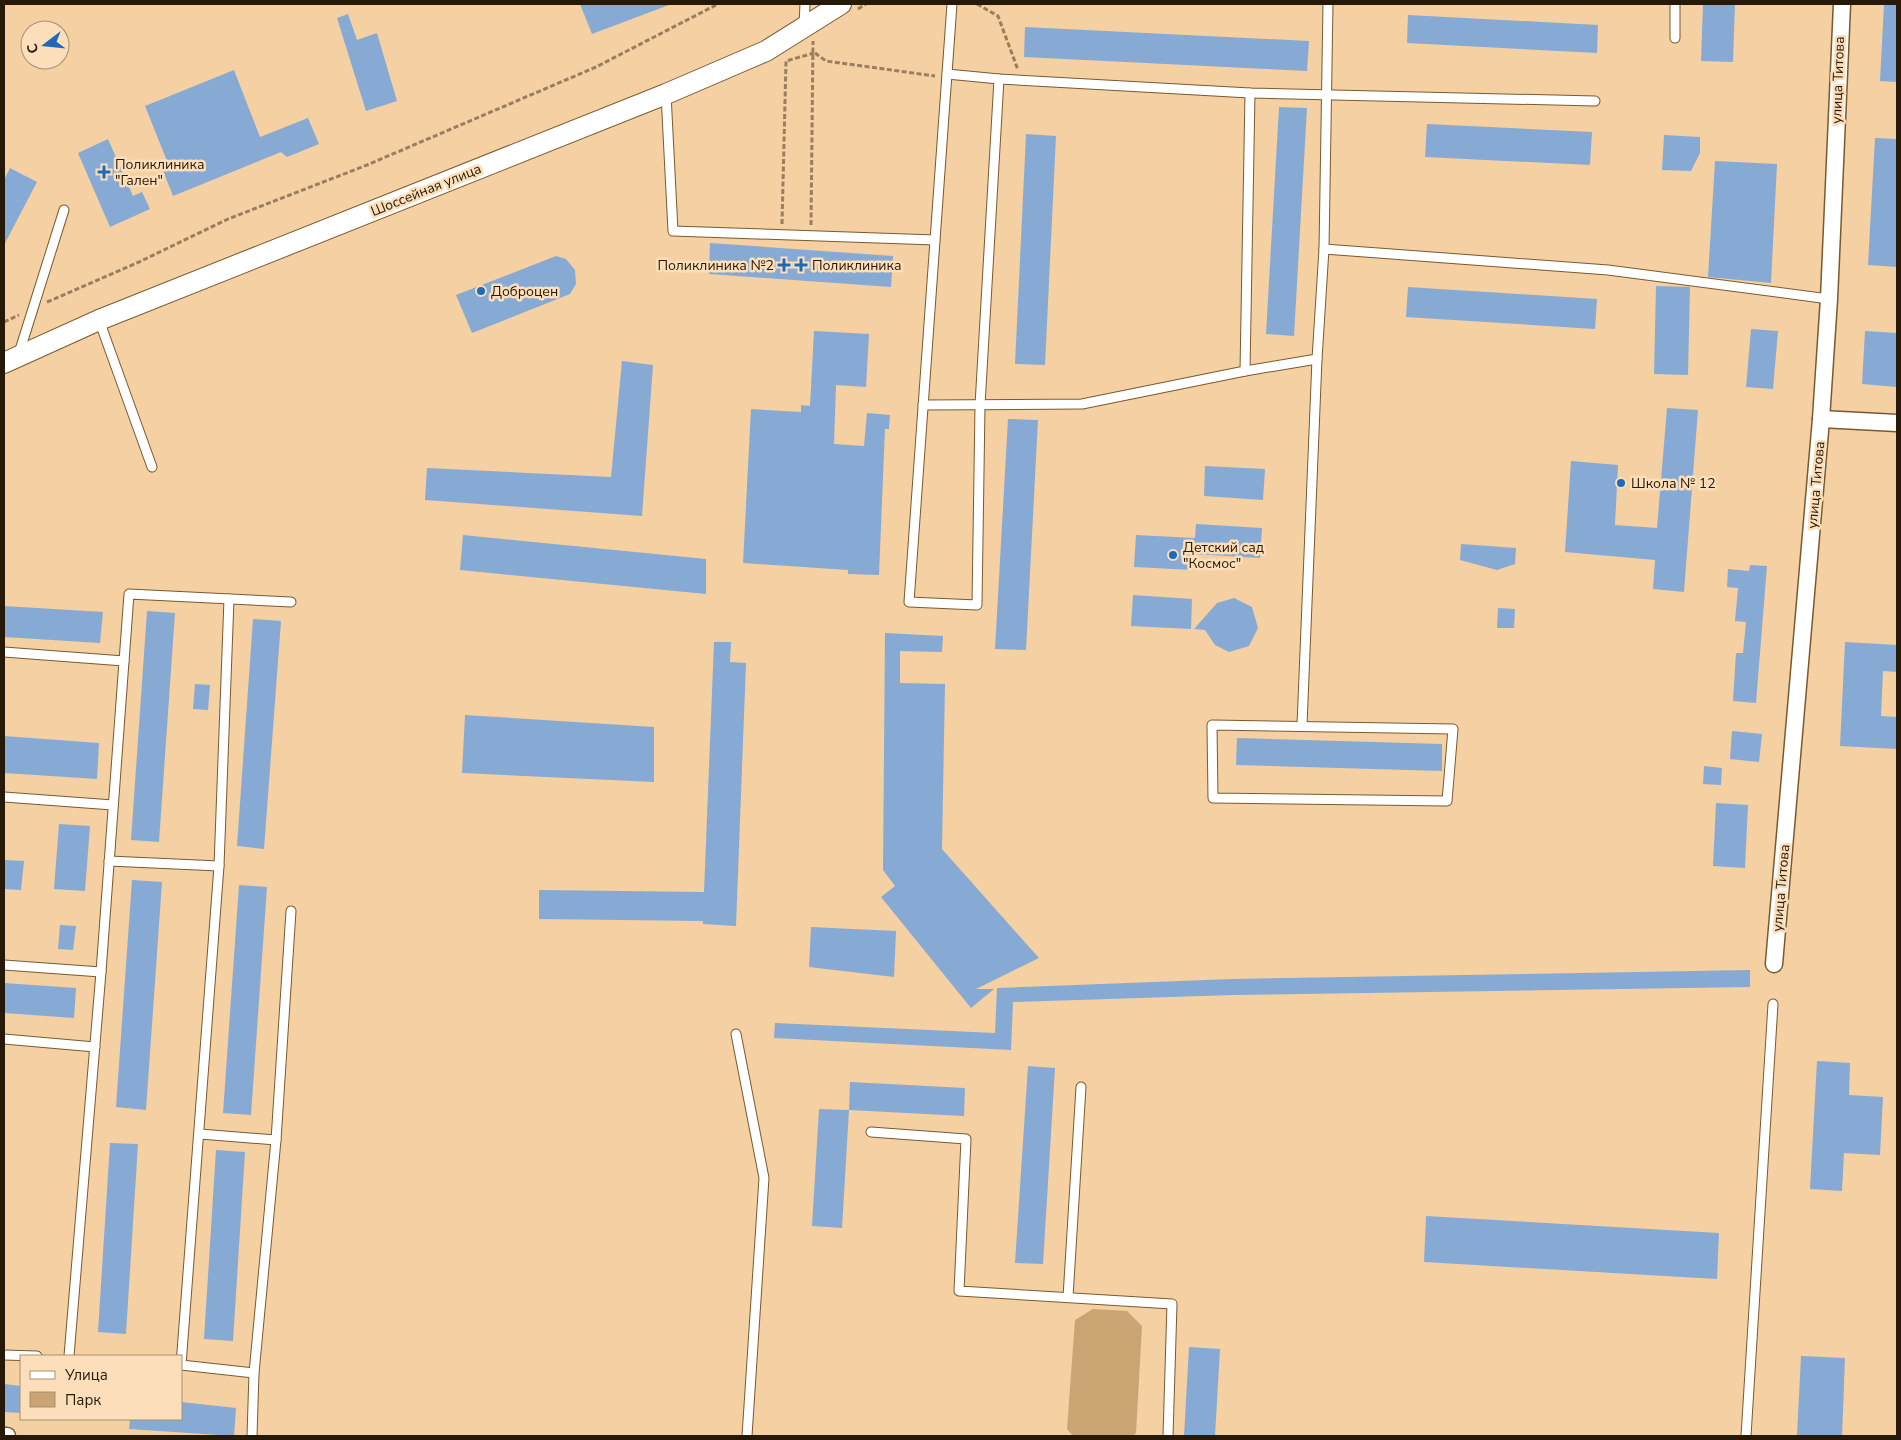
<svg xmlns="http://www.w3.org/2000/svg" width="1901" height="1440" font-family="'Nunito Sans',sans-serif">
<rect width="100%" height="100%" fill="#f4d0a2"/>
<path fill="#caa472" d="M1093 1309 1127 1311 1142 1326 1136 1433 1133 1436H1073L1067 1429 1075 1320Z"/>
<g fill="#87aad4">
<path d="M580 4H669V5L592 34Z"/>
<path d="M1703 4H1735L1733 62 1701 61Z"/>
<path d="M1884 4H1897V82L1880 81Z"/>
<path d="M348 14 357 40 377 33 397 101 366 111 337 18Z"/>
<path d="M1408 15 1598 25 1597 53 1407 43Z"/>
<path d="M1025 27 1309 41 1307 71 1024 57Z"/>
<path d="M234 70 260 137 308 118 319 144 287 157 281 152 173 196 162 168 169 166 145 106Z"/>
<path d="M1279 107 1307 108 1294 336 1266 334Z"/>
<path d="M1427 124 1592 132 1590 165 1425 157Z"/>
<path d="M1026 134 1056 136 1045 365 1015 364Z"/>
<path d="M1664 135 1700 137V153L1691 171 1662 170Z"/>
<path d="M1875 138 1897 139V267L1868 265Z"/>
<path d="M108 139 133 196 142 192 150 209 110 227 78 153Z"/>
<path d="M1715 161 1777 164 1771 283 1708 277Z"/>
<path d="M10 168 37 182 4 245V180Z"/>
<path d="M710 243 893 256 891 287 709 274Z"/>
<path d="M556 256 566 259 575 270 576 284 570 294 472 333 456 295Z"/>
<path d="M1656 286 1690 287 1688 375 1654 374Z"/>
<path d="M1408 287 1597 299 1595 329 1406 317Z"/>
<path d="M1751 329 1778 331 1773 389 1746 387Z"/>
<path d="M814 331 869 334 866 387 836 385 834 444 864 446 867 413 890 415 889 429H885L879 575 848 574V570L743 563 751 409 801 412V405L810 406Z"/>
<path d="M1865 331 1897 333V387L1862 384Z"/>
<path d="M622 361 653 365 642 516 425 500 427 468 611 477Z"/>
<path d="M1667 408 1698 410 1684 592 1653 589 1655 560 1565 552 1571 461 1618 465 1615 525 1657 528Z"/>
<path d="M1008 419 1038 420 1026 650 995 649Z"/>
<path d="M1205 466 1265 469 1263 500 1204 496Z"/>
<path d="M1196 524 1262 528 1260 558 1194 554 1193 570 1134 567 1136 535 1195 538Z"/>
<path d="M463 535 706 559V594L460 570Z"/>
<path d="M1461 544 1516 548 1515 564 1497 570 1460 560Z"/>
<path d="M1750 565 1767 566 1756 703 1733 701 1736 653H1743L1746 622 1735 621 1738 588 1727 587 1728 569 1749 571Z"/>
<path d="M1133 595 1192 599 1191 629 1131 626Z"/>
<path d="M1234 598 1252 607 1258 628 1249 646 1229 652 1215 645 1205 630 1194 629 1217 603Z"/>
<path d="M4 606 103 612 100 643 4 637Z"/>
<path d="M1498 608 1515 609 1514 628H1497Z"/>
<path d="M147 611 175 613 159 842 131 840Z"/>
<path d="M253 619 281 621 264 849 237 846Z"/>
<path d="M885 633 943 636 942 652 900 651V683L945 684 942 849 1039 958 976 989H994L971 1008 881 897 895 886 883 870Z"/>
<path d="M714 642H731L730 662 746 663 736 926 703 924V921L539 919V890L704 892Z"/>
<path d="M1845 642 1897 645V672L1883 671 1881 716 1897 717V749L1840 746Z"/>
<path d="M195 684 210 685 208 710 193 709Z"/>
<path d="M465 715 654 727V782L462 773Z"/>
<path d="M1732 731 1762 734 1759 762 1730 759Z"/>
<path d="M4 736 99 743 97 779 4 773Z"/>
<path d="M1237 738 1442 744V771L1236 765Z"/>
<path d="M1704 766 1722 768 1721 785 1703 784Z"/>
<path d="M1716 803 1748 805 1745 868 1713 866Z"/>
<path d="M59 824 90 826 85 891 54 889Z"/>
<path d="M4 860 24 861 21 890 4 889Z"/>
<path d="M132 880 162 882 146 1110 116 1107Z"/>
<path d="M239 885 267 887 251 1115 223 1113Z"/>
<path d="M60 925 76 926 73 950 58 949Z"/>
<path d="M811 927 896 931 894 977 809 967Z"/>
<path d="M1750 970V987L1232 995 1013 1002 1011 1050 774 1038 775 1023 995 1033 997 988 1232 979Z"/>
<path d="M4 983 76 988 74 1018 4 1013Z"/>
<path d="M1817 1061 1850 1063 1849 1095 1883 1097 1880 1155 1844 1153 1842 1191 1810 1189Z"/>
<path d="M1028 1066 1055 1068 1043 1264 1015 1263Z"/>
<path d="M850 1082 965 1088 964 1116 849 1110Z"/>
<path d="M819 1109 849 1110 842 1228 812 1226Z"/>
<path d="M110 1143 138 1144 126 1334 98 1332Z"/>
<path d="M216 1150 245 1152 233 1341 204 1339Z"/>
<path d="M1426 1216 1719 1233 1717 1279 1424 1262Z"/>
<path d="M1189 1347 1220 1349 1215 1436H1184Z"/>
<path d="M1801 1356 1845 1358 1842 1436 1797 1435Z"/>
<path d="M4 1384 21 1386V1413L4 1412Z"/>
<path d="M181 1402 236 1408 234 1436 129 1429 130 1419H181Z"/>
</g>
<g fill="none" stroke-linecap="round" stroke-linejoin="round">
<defs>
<g id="service">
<path d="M952 4 909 602 977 605 980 405 999 79"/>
<path d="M804 25 805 4"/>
<path d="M1675 38V4"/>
<path d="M947 74 999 79 1250 93 1595 101"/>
<path d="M666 94 673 231 935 240"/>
<path d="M1324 249 1608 270 1829 299"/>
<path d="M99 320 152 467"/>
<path d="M19 353 64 210"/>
<path d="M1245 371 1250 93"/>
<path d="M923 405 1082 404 1245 371 1317 359"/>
<path d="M4 652 124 661"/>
<path d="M1212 725 1453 729 1447 801 1213 798Z"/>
<path d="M1302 725 1317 359 1324 249 1328 4"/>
<path d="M4 797 113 805"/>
<path d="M109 861 219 866"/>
<path d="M4 965 101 972"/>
<path d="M736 1034 764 1178 747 1436"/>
<path d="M4 1039 95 1047"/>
<path d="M871 1132 966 1139 959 1291 1172 1304 1168 1436"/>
<path d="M200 1134 276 1140"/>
<path d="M1068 1297 1081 1087"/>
<path d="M4 1355 37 1356"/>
<path d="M69 1356 101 972 129 594 291 602"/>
<path d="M181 1365 219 866 229 599"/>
<path d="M181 1365 254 1373"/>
<path d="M252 1436 254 1373 276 1140 291 911"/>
<path d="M1746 1436 1773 1004"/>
</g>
<g id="minor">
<path d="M1821 419 1897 423"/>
<path d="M1774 964 1821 419 1829 299 1842 4"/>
<path d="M4 1436H7"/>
</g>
<path id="tertiary" d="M4 363 99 320 666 94 766 51 841 4"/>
</defs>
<use href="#service" stroke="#795a2f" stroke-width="11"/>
<use href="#minor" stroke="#795a2f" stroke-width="19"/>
<use href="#tertiary" stroke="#795a2f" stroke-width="22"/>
<g stroke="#997f5e" stroke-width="3" stroke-dasharray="5 2.5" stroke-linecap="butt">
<path d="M977 4 998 16 1018 70"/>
<path d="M858 9 866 4"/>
<path d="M815 53 826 61 935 76"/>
<path d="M782 224 786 61 814 53"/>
<path d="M811 225 813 41"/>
<path d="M47 302 139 262 228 219 367 165 596 67 718 4"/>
<path d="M4 322 19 315"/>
</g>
<use href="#service" stroke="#fff" stroke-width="9"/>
<use href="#minor" stroke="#fff" stroke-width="16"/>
<use href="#tertiary" stroke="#fff" stroke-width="20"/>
</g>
<g fill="#1d6ab9" stroke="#fcdfba" stroke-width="2">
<path d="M101.5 164.5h5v5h5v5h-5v5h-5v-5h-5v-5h5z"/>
<path d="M781.5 257.5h5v5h5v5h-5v5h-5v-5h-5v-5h5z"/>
<path d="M798.5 257.5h5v5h5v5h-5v5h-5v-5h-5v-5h5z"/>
<circle cx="481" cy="291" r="5"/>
<circle cx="1621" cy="483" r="5"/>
<circle cx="1173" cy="555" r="5"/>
</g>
<g text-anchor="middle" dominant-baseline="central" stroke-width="5" stroke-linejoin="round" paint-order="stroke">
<g font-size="14" fill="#261908" stroke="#fcdfba">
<text transform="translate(1838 80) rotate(-88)">улица Титова</text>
<text transform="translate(426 190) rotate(-22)">Шоссейная улица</text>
<text transform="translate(1816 485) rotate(-85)">улица Титова</text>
<text transform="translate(1781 888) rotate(-85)">улица Титова</text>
</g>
<g font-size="14" fill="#261908" stroke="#fcdfba" text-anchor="start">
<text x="115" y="164">Поликлиника<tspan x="115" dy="16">"Гален"</tspan></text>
<text x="774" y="265" text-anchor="end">Поликлиника №2</text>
<text x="812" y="265">Поликлиника</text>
<text x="491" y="291">Доброцен</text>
<text x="1631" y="483">Школа № 12</text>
<text x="1183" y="547">Детский сад<tspan x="1183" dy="16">"Космос"</tspan></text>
</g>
</g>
<rect width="1901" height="1440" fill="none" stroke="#261908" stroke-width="10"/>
<rect x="20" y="1355" width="162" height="65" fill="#fcdfba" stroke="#a69073"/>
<rect x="30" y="1371" width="25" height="8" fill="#ffffff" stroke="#a69073"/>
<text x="65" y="1380" font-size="15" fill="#261908">Улица</text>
<rect x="30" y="1392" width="25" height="15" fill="#caa472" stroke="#a69073"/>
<text x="65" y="1405" font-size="15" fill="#261908">Парк</text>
<g transform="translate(45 45) rotate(254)"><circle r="24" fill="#fcdfba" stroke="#a69073"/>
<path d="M0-4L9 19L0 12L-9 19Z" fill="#1d6ab9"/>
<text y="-8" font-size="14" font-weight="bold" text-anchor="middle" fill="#261908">С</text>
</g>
</svg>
